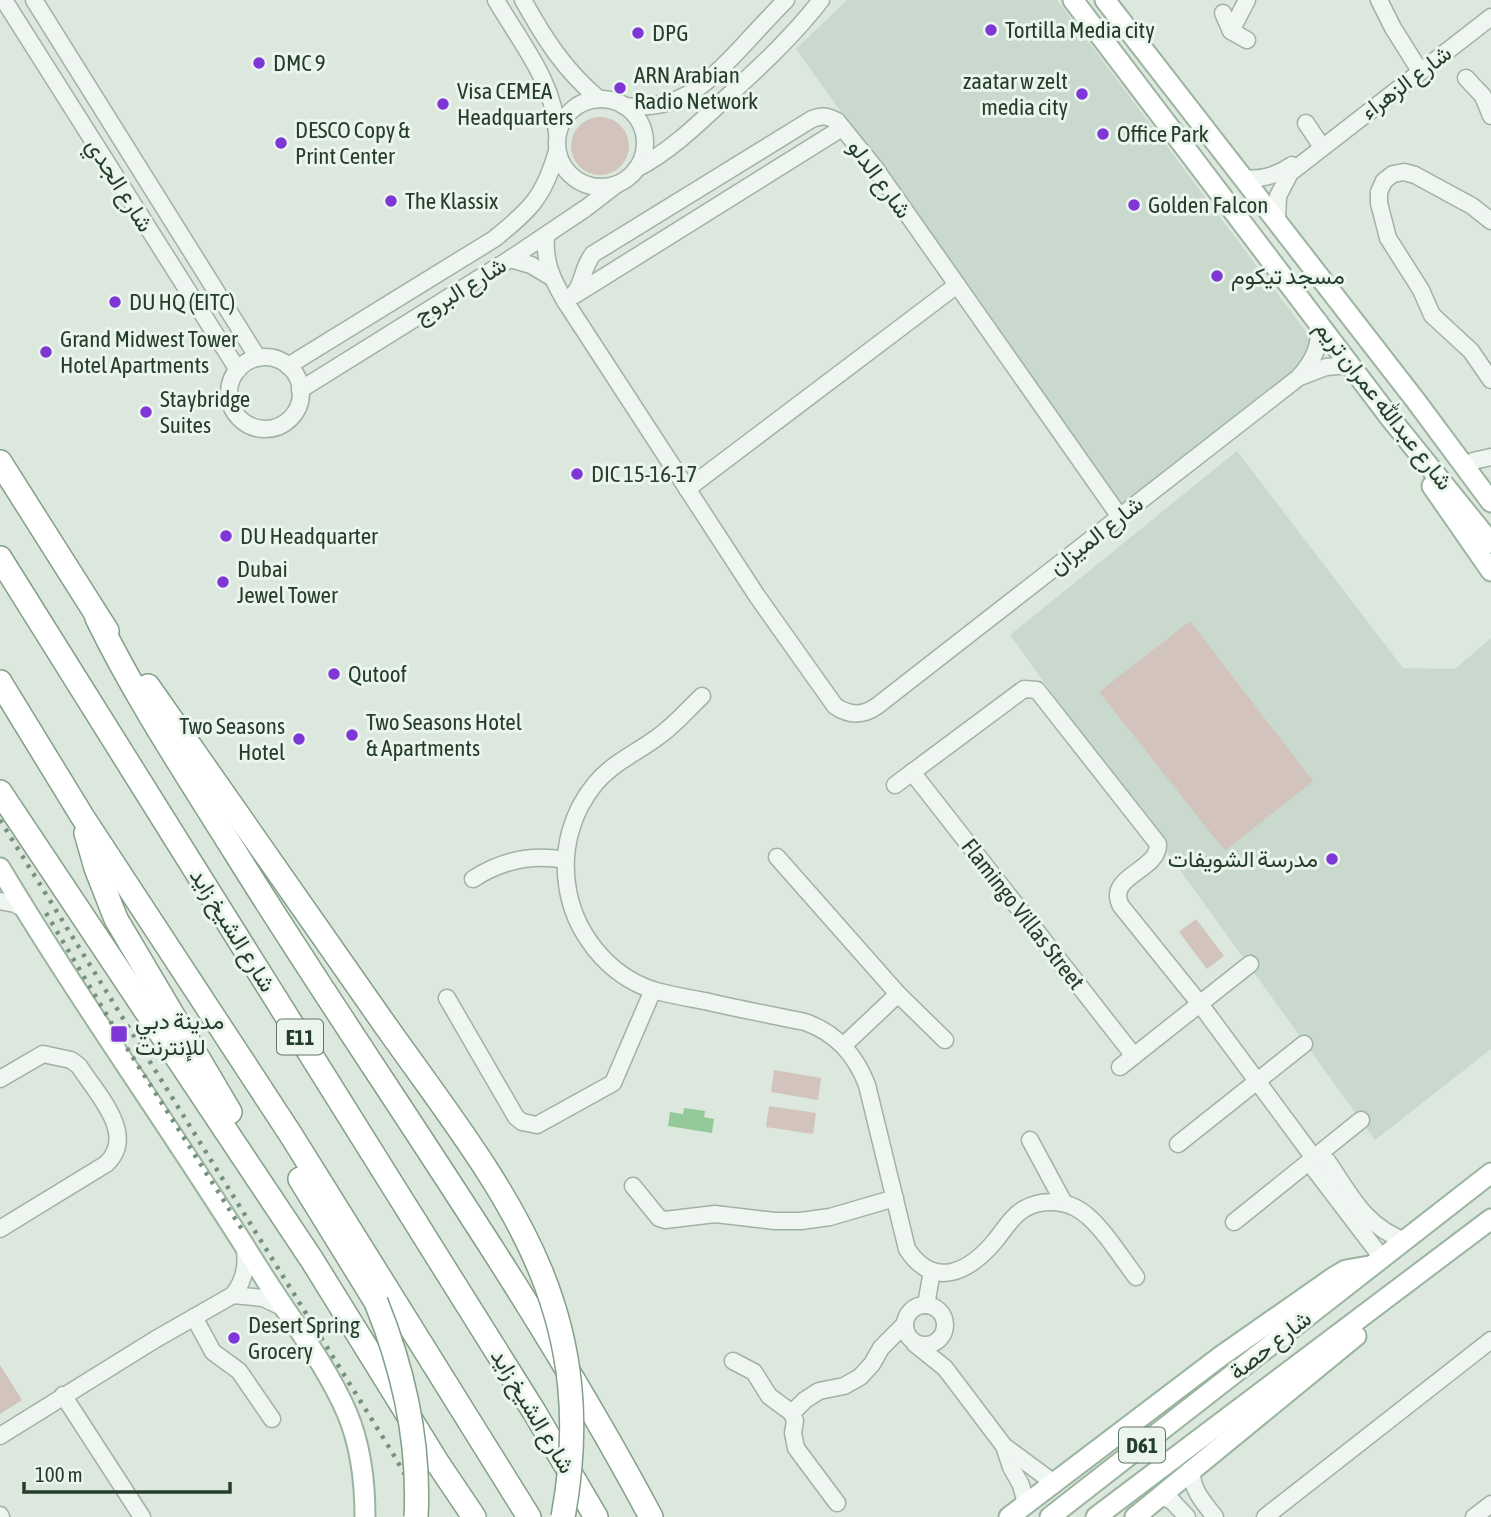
<svg xmlns="http://www.w3.org/2000/svg" width="1491" height="1517" font-family="'Asap Condensed',Vazirmatn,sans-serif">
<rect width="100%" height="100%" fill="#dce7de"/>
<g fill="#cad9cd">
<path d="M847 0H1057L1319 349 1122 505 796 49Z"/>
<path d="M1237 451 1403 668 1455 669 1491 638V1049L1375 1140 1010 635Z"/>
</g>
<g fill="#d2c4bc">
<circle cx="600" cy="146" r="29"/>
<path d="M1190 621 1313 781 1225 851 1099 692Z"/>
<path d="M1196 919 1224 956 1207 969 1179 932Z"/>
<path d="M774 1070 821 1078 818 1100 771 1092Z"/>
<path d="M769 1106 816 1113 813 1134 766 1127Z"/>
<path d="M0 1365 22 1400 0 1414Z"/>
</g>
<path fill="#94ca9a" d="M684 1108 705 1111 704 1117 714 1119 712 1133 668 1126 670 1112 683 1114Z"/>
<g fill="none" stroke-linecap="round" stroke-linejoin="round">
<defs>
<g id="minor">
<path d="M4 0 238 370"/>
<path d="M34 0 258 358"/>
<path d="M496 0C520 42 555 83 557 133"/>
<path d="M523 0C544 38 565 71 599 99"/>
<path d="M1379 0 1393 28 1420 71"/>
<path d="M1223 13 1231 31 1247 40"/>
<path d="M1231 31 1247 0"/>
<path d="M1466 78 1483 96 1491 116"/>
<circle cx="601" cy="143" r="44"/>
<path d="M624 106C677 111 703 88 737 52 753 35 769 17 786 0"/>
<path d="M1306 123 1322 147"/>
<path d="M636 169C671 151 699 123 728 96 761 66 794 35 821 0"/>
<path d="M1242 178C1261 180 1276 176 1292 165"/>
<path d="M1277 221 1278 196 1290 173 1491 17"/>
<path d="M1491 221 1472 206 1415 175 1404 172 1393 174 1384 181 1379 192V203L1388 238 1421 290 1432 315 1471 351 1491 380"/>
<path d="M546 236C544 262 552 279 565 301L757 596 835 706C850 716 863 716 877 706L1298 378C1314 361 1321 345 1319 321"/>
<path d="M510 259 531 265 551 277"/>
<path d="M575 295 842 128"/>
<path d="M565 301C586 288 579 272 593 254L812 119C822 115 828 116 837 121L875 168 1120 517"/>
<circle cx="265" cy="393" r="36"/>
<path d="M288 366 494 239C530 210 544 197 557 151"/>
<path d="M1300 377 1326 367 1350 365"/>
<path d="M300 390 510 259 586 208 616 185"/>
<path d="M1473 461 1491 457"/>
<path d="M687 489 957 285"/>
<path d="M702 696C688 709 675 725 659 736 637 753 613 762 595 784 572 812 562 848 567 884 573 931 607 975 653 990 670 995 688 998 705 1001 738 1009 772 1015 805 1022 836 1033 855 1054 867 1085L907 1249C934 1290 969 1272 995 1241 1004 1230 1011 1217 1024 1209 1039 1200 1060 1200 1076 1208 1098 1219 1120 1256 1136 1277"/>
<path d="M912 772 1134 1056"/>
<path d="M895 785 1024 689 1037 690 1158 844C1159 871 1105 876 1121 906L1200 1004 1314 1158 1315 1170 1382 1258"/>
<path d="M777 857 898 994 945 1040"/>
<path d="M473 879C502 860 532 854 565 860"/>
<path d="M0 901 15 904 24 909"/>
<path d="M447 998 516 1117 522 1122 537 1125 613 1083 653 990"/>
<path d="M844 1045 898 994"/>
<path d="M1120 1067 1250 964"/>
<path d="M0 1079 43 1054 71 1060 79 1066C96 1093 138 1135 106 1164L0 1229"/>
<path d="M1030 1140 1064 1203"/>
<path d="M1178 1144 1304 1044"/>
<path d="M1314 1158 1324 1159 1328 1162C1352 1197 1364 1225 1405 1241"/>
<path d="M633 1186 659 1218 665 1220 715 1214 775 1221H801L830 1217 895 1198"/>
<path d="M1234 1222 1361 1120"/>
<path d="M233 1295C245 1280 248 1264 244 1245"/>
<circle cx="925" cy="1325" r="20"/>
<path d="M926 1305 932 1271"/>
<path d="M194 1317 213 1352 239 1371 272 1419"/>
<path d="M915 1344 945 1368 1004 1446 1011 1467 1021 1485 1026 1504"/>
<path d="M733 1361 754 1372 769 1396 792 1413 795 1421 793 1433 796 1448 837 1503"/>
<path d="M63 1395 142 1517"/>
<path d="M792 1413 805 1400 819 1391 844 1386 860 1377 872 1364 881 1348 904 1325"/>
<path d="M0 1436 156 1339 233 1295 263 1298 284 1308"/>
<path d="M1004 1446 1054 1483"/>
<path d="M1192 1471C1191 1489 1204 1503 1215 1517"/>
<path d="M1162 1496 1172 1501 1187 1517"/>
<path d="M0 1515 1 1517"/>
<path d="M1265 1517 1491 1340"/>
<path d="M1474 1517 1491 1504"/>
</g>
<g id="major">
<path d="M1073 0 1391 419 1491 543"/>
<path d="M1105 0 1416 401 1491 502"/>
<path d="M1432 486 1491 571"/>
<path d="M0 868C82 1005 175 1134 259 1269 288 1316 325 1362 347 1413 361 1446 365 1482 365 1517"/>
<path d="M1009 1517 1221 1356 1334 1277 1346 1270 1369 1266"/>
<path d="M1050 1517 1491 1173"/>
<path d="M1096 1517 1491 1219"/>
<path d="M1135 1517 1356 1336"/>
</g>
<g id="highway">
<path d="M0 462 107 631"/>
<path d="M0 558 535 1413 596 1517"/>
<path d="M97 618C137 700 187 775 235 852 373 1074 528 1286 651 1517"/>
<path d="M0 682 82 816 291 1135 529 1517"/>
<path d="M148 686 383 1022"/>
<path d="M0 792 312 1260 439 1465 474 1517"/>
<path d="M86 833 96 868 116 919 230 1112"/>
<path d="M300 1179 376 1302"/>
</g>
</defs>
<use href="#minor" stroke="#a1b1a5" stroke-width="19"/>
<use href="#major" stroke="#9ab49f" stroke-width="23"/>
<use href="#highway" stroke="#829f88" stroke-width="26"/>
<use href="#minor" stroke="#eff5f0" stroke-width="16"/>
<use href="#major" stroke="#fff" stroke-width="19"/>
<use href="#highway" stroke="#fff" stroke-width="23"/>
<g stroke="#74927b" stroke-width="4.5" stroke-dasharray="3.5 7" stroke-linecap="butt">
<path d="M0 820 392 1452 429 1517"/>
<path d="M46 913 118 1034 243 1231"/>
</g>
<defs>
<g id="highway-bridge">
<path d="M383 1022C499 1186 603 1301 563 1517"/>
<path d="M376 1302C404 1371 420 1442 416 1517"/>
</g>
</defs>
<use href="#highway-bridge" stroke="#829f88" stroke-width="26" stroke-linecap="butt"/>
<use href="#highway-bridge" stroke="#fff" stroke-width="23"/>
</g>
<g fill="#7e36d7" stroke="#ebf5ed" stroke-width="2.5">
<circle cx="991" cy="30" r="7"/>
<circle cx="638" cy="33" r="7"/>
<circle cx="259" cy="63" r="7"/>
<circle cx="620" cy="88" r="7"/>
<circle cx="1082" cy="94" r="7"/>
<circle cx="443" cy="104" r="7"/>
<circle cx="1103" cy="134" r="7"/>
<circle cx="281" cy="143" r="7"/>
<circle cx="391" cy="201" r="7"/>
<circle cx="1134" cy="205" r="7"/>
<circle cx="1217" cy="276" r="7"/>
<circle cx="115" cy="302" r="7"/>
<circle cx="46" cy="352" r="7"/>
<circle cx="146" cy="412" r="7"/>
<circle cx="577" cy="474" r="7"/>
<circle cx="226" cy="536" r="7"/>
<circle cx="223" cy="582" r="7"/>
<circle cx="334" cy="674" r="7"/>
<circle cx="352" cy="735" r="7"/>
<circle cx="299" cy="739" r="7"/>
<circle cx="1332" cy="859" r="7"/>
<rect x="110" y="1025" width="18" height="18" rx="3.5"/>
<circle cx="234" cy="1338" r="7"/>
</g>
<g text-anchor="middle" dominant-baseline="central" stroke-width="6" stroke-linejoin="round" paint-order="stroke">
<g fill="#ebf5ed" stroke="#607565" stroke-width="2">
<rect x="277" y="1019.5" width="46" height="35" rx="5"/>
<rect x="1119" y="1427.5" width="46" height="35" rx="5"/>
</g>
<g font-size="21" font-weight="bold" fill="#253e2b">
<text x="300" y="1037">E11</text>
<text x="1142" y="1445">D61</text>
</g>
<g font-size="23" fill="#253e2b" stroke="#ebf5ed" text-anchor="start">
<text x="1005" y="30">Tortilla Media city</text>
<text x="652" y="33">DPG</text>
<text x="273" y="63">DMC 9</text>
<text x="634" y="75">ARN Arabian<tspan x="634" dy="26">Radio Network</tspan></text>
<text x="1068" y="81" text-anchor="end">zaatar w zelt<tspan x="1068" dy="26">media city</tspan></text>
<text x="457" y="91">Visa CEMEA<tspan x="457" dy="26">Headquarters</tspan></text>
<text x="295" y="130">DESCO Copy &amp;<tspan x="295" dy="26">Print Center</tspan></text>
<text x="1117" y="134">Office Park</text>
<text x="405" y="201">The Klassix</text>
<text x="1148" y="205">Golden Falcon</text>
<text x="1231" y="276">مسجد تيكوم</text>
<text x="129" y="302">DU HQ (EITC)</text>
<text x="60" y="339">Grand Midwest Tower<tspan x="60" dy="26">Hotel Apartments</tspan></text>
<text x="160" y="399">Staybridge<tspan x="160" dy="26">Suites</tspan></text>
<text x="591" y="474">DIC 15-16-17</text>
<text x="240" y="536">DU Headquarter</text>
<text x="237" y="569">Dubai<tspan x="237" dy="26">Jewel Tower</tspan></text>
<text x="348" y="674">Qutoof</text>
<text x="366" y="722">Two Seasons Hotel<tspan x="366" dy="26">&amp; Apartments</tspan></text>
<text x="285" y="726" text-anchor="end">Two Seasons<tspan x="285" dy="26">Hotel</tspan></text>
<text x="1318" y="859" text-anchor="end">مدرسة الشويفات</text>
<text x="135" y="1021">مدينة دبي<tspan x="135" dy="26">للإنترنت</tspan></text>
<text x="248" y="1325">Desert Spring<tspan x="248" dy="26">Grocery</tspan></text>
</g>
<g font-size="23" fill="#253e2b" stroke="#ebf5ed">
<text transform="translate(1406 82) rotate(-37)">شارع الزهراء</text>
<text transform="translate(880 179) rotate(54)">شارع الدلو</text>
<text transform="translate(120 185) rotate(58)">شارع الجدي</text>
<text transform="translate(460 290) rotate(-32)">شارع البروج</text>
<text transform="translate(1384 405) rotate(52)">شارع عبدالله عمران تريم</text>
<text transform="translate(1096 535) rotate(-38)">شارع الميزان</text>
<text transform="translate(1023 914) rotate(52)">Flamingo Villas Street</text>
<text transform="translate(233 930) rotate(58)">شارع الشيخ زايد</text>
<text transform="translate(1270 1345) rotate(-38)">شارع حصة</text>
<text transform="translate(533 1411) rotate(59)">شارع الشيخ زايد</text>
</g>
</g>
<path d="M24 1482v10h206v-10" fill="none" stroke="#253e2b" stroke-width="3.5"/>
<text x="35" y="1482" font-size="21" fill="#253e2b" stroke="#ebf5ed" stroke-width="5" paint-order="stroke">100 m</text>
</svg>
